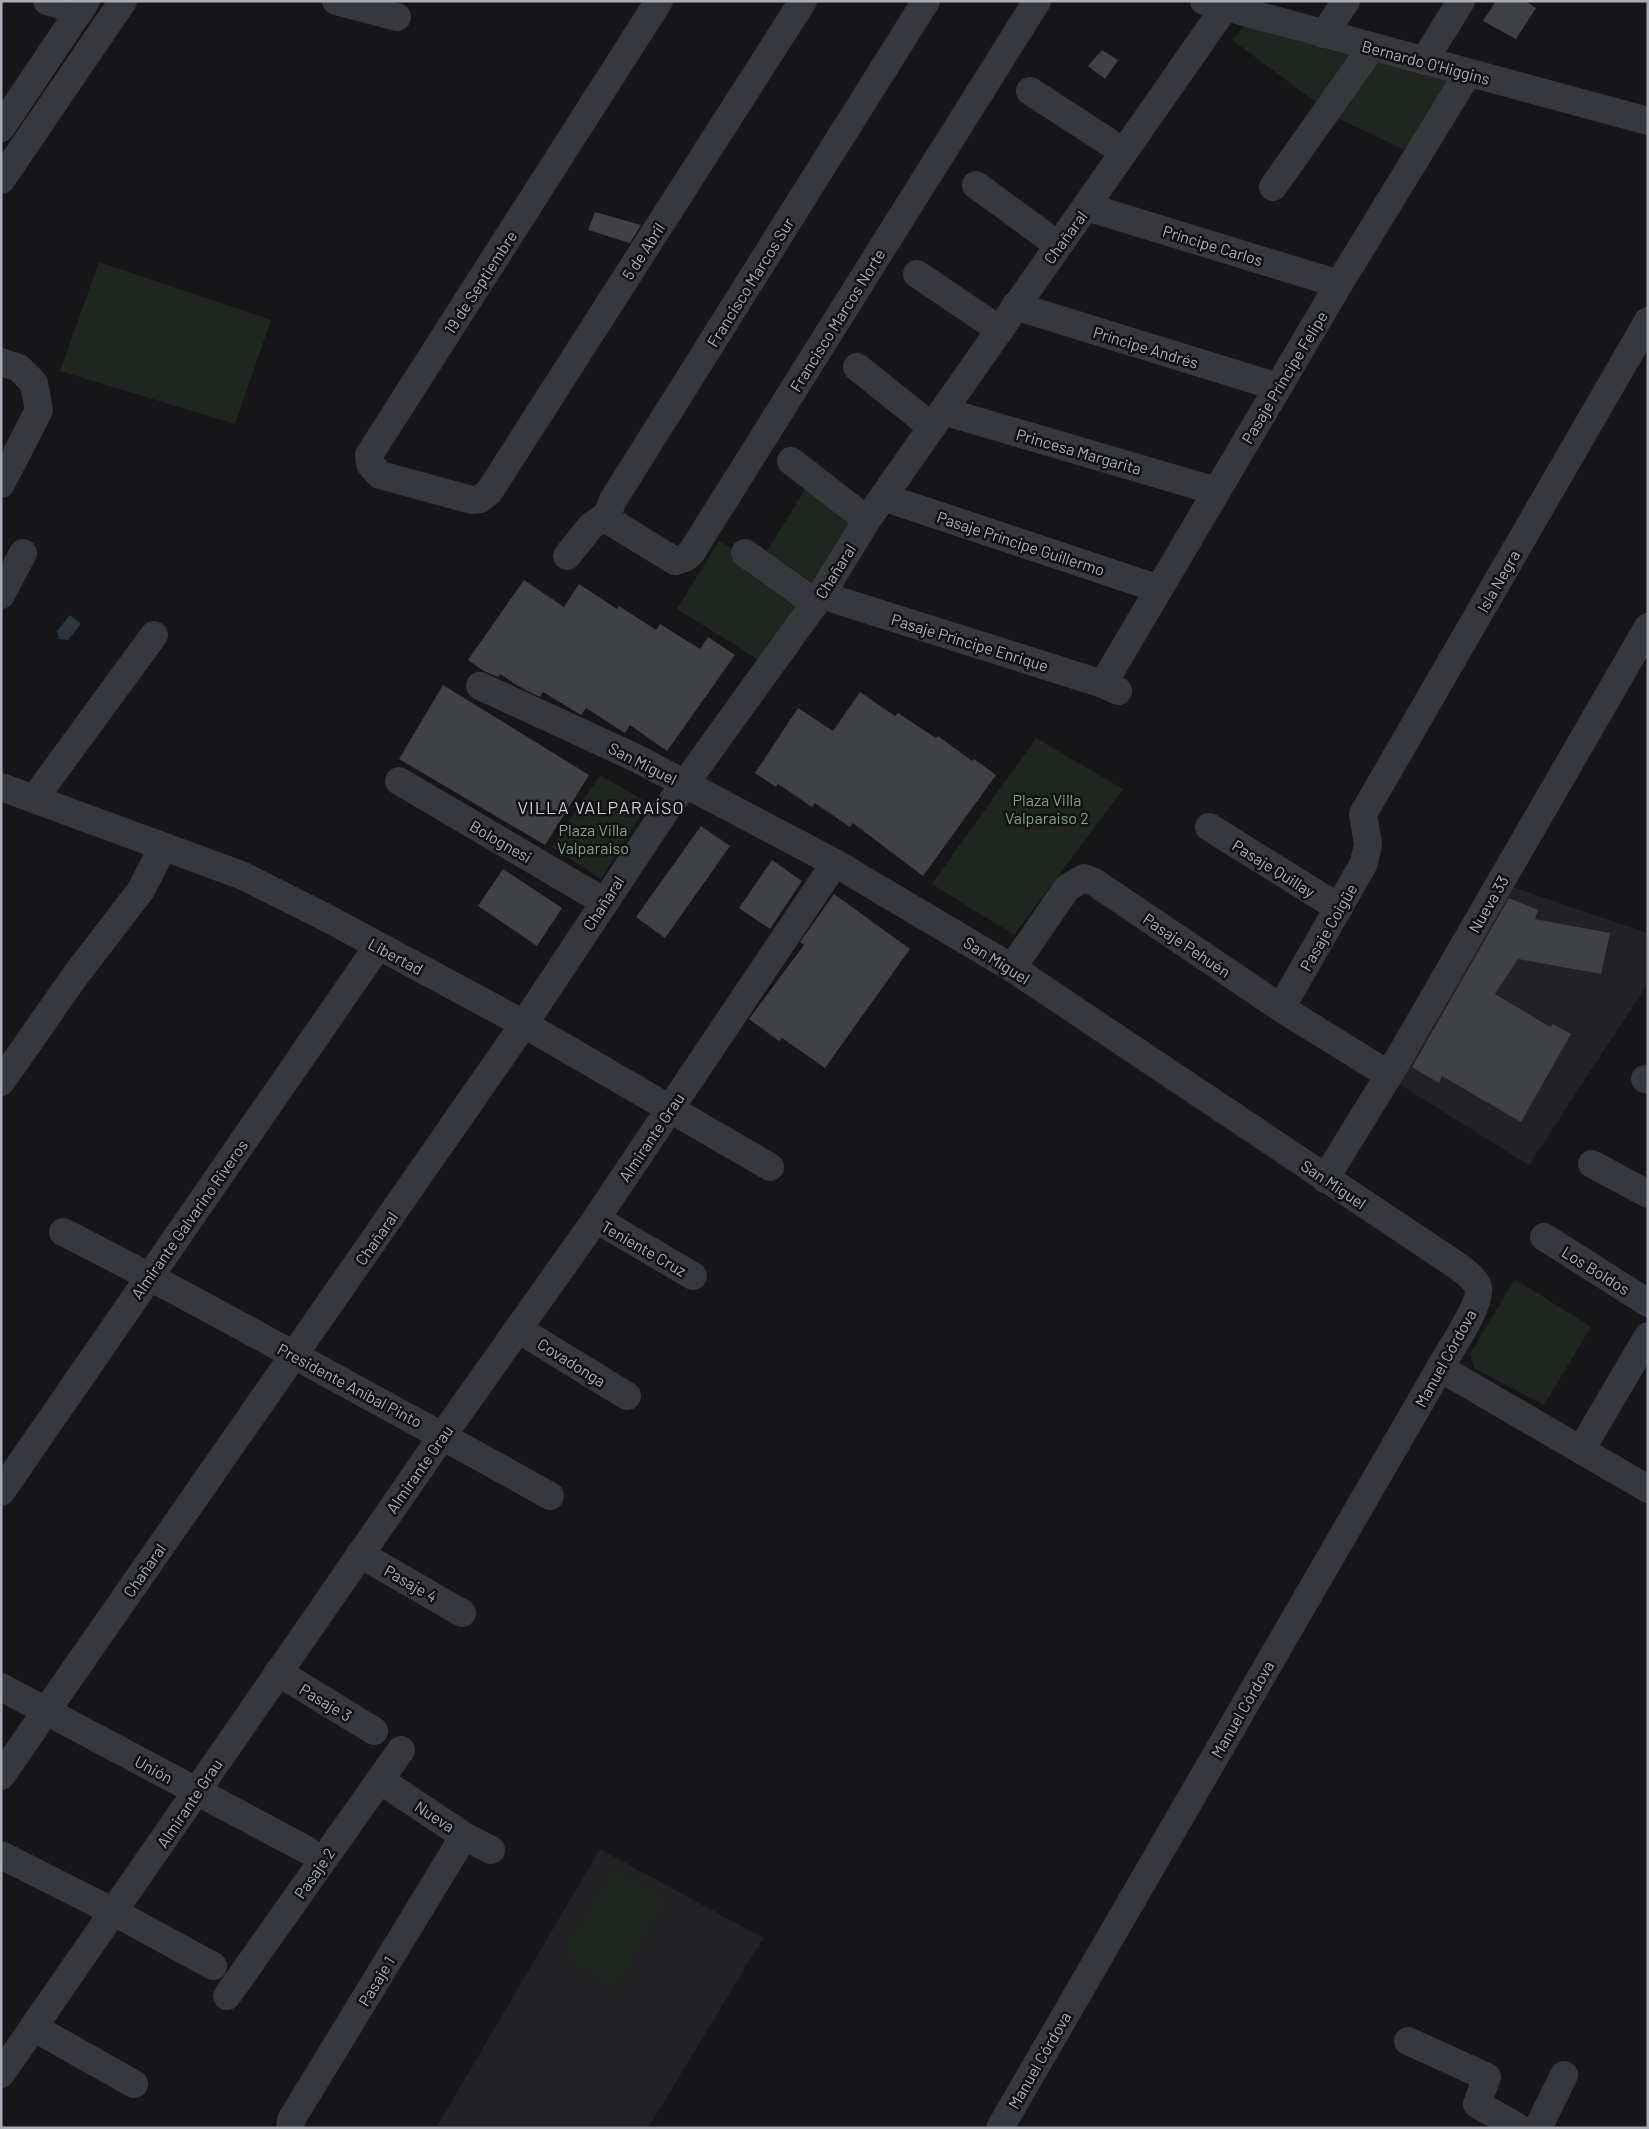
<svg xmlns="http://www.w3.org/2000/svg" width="1649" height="2129" font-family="Barlow,sans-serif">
<rect width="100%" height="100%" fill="#161618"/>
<g fill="#222225">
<path d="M1509 886 1648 933V983L1529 1165 1396 1082Z"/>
<path d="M600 1849 763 1938 648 2128H436Z"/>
</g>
<g fill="#1e261f">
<path d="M1247 23 1455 81 1407 151 1337 118 1232 40Z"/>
<path d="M99 262 271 320 235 424 60 371Z"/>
<path d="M809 483 857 521 759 660 677 609 719 541 759 564Z"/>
<path d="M1036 738 1123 789 1014 935 932 884Z"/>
<path d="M600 775 648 803 601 879 552 847Z"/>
<path d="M1515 1279 1591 1327 1544 1405 1474 1368 1470 1354Z"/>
<path d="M614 1867 668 1898 615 1988 561 1957Z"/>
</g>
<path fill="#2c353c" d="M70 615 81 624 68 640 59 639 57 631Z"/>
<g fill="#404145">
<path d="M1496 1H1525L1536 8 1516 39 1483 21Z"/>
<path d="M1102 50 1118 60 1105 79 1088 66Z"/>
<path d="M595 212 641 225 630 243 588 230Z"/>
<path d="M524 580 564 607 579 584 617 609 619 606 656 630 660 624 700 649 708 637 735 655 667 751 630 725 625 733 586 708 581 715 543 692 540 697 520 687 500 674 498 677 484 671 468 660Z"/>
<path d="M443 685 589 775 545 845 399 759Z"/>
<path d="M860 692 895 716 898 713 936 738 938 736 972 761 974 759 996 775 923 876 853 823 850 827 815 803 812 807 778 784 776 787 755 773 798 708 833 731Z"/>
<path d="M701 826 730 846 665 938 636 917Z"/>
<path d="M772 860 802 881 770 929 739 908Z"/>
<path d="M503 869 562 908 537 946 478 906Z"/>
<path d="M834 894 910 949 825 1068 782 1038 779 1041 749 1019 804 945 800 942Z"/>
<path d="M1509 898 1538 910 1535 919 1610 933 1601 974 1518 959 1495 994 1550 1027 1553 1024 1571 1034 1521 1122 1442 1076 1439 1083 1412 1067Z"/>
</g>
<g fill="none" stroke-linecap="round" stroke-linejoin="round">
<g stroke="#37383d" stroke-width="28">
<path d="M47 1 80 11"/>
<path d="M336 1 397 17"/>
<path d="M659 1 369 455 370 464 380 475 472 500 480 499 489 492 803 1"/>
<path d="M1204 1 1648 121"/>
<path d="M1324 34 1346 1"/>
<path d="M1424 61 1461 1"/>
<path d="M1030 91 1124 152"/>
<path d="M1 128 86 1"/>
<path d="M1 180 123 1"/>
<path d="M976 185 1058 245"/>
<path d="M1273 187 1372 47"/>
<path d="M1087 207 1339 284"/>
<path d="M917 274 1000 330"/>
<path d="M1015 306 1278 387"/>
<path d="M1 362 19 368 34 383 39 410 1 484"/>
<path d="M857 367 932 427"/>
<path d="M943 411 1216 491"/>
<path d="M791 461 867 520"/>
<path d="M883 497 1159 589"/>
<path d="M607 515 613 523 675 561 685 558 691 553 1037 1"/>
<path d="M745 553 815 603"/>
<path d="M567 556 591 526 607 515 613 500 926 1"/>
<path d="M1 595 23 553"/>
<path d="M821 595 1103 684 1118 691"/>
<path d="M1103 684 1339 284 1468 73"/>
<path d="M480 686 638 759 835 863 1012 968 1456 1265C1464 1271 1474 1277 1478 1287 1483 1302 1448 1353 1440 1368L1000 2128"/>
<path d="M399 781 603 901"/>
<path d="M1 787 241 875 325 917 524 1024 770 1167"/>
<path d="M34 799 154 635"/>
<path d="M1209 827 1339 908"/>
<path d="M1012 968 1067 888 1084 878 1094 882 1281 1008 1389 1075"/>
<path d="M1281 1008 1364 863 1368 844 1363 814 1648 321"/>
<path d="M1645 1079 1648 1080"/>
<path d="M1 1082 75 976 141 890 163 847"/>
<path d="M1592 1164 1648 1194"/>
<path d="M1325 1179 1389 1075 1648 627"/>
<path d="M596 1219 693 1276"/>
<path d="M63 1232C141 1271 217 1313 294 1355 379 1402 465 1448 550 1496"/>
<path d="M1544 1237 1648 1303"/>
<path d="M518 1329 627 1396"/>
<path d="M1440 1368 1648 1489"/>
<path d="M1581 1450 1648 1336"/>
<path d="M1 1492 378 946"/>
<path d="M360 1554 462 1613"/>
<path d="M278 1672 374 1731"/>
<path d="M1 1687 307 1850"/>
<path d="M1 1776 524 1024 666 810 821 595 867 520 1225 7"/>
<path d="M380 1780 464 1836 491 1850"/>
<path d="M1 1855 114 1912 213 1966"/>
<path d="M227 1996 401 1750"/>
<path d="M33 2027 134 2084"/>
<path d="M1408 2041 1487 2077 1477 2104 1519 2128"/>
<path d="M1 2074 443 1435 596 1219 835 863"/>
<path d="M290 2128 291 2120 464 1836"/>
<path d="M1538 2128 1564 2075"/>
</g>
</g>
<g text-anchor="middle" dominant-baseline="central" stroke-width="5" stroke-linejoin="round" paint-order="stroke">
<g font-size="16" fill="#a8adb8" stroke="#111113">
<text transform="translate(1426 62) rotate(15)">Bernardo O'Higgins</text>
<text transform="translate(1065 237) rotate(-54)">Chañaral</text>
<text transform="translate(1213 245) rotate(17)">Príncipe Carlos</text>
<text transform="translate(643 251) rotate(-57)">5 de Abril</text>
<text transform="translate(480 282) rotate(-57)">19 de Septiembre</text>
<text transform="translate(750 282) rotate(-58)">Francisco Marcos Sur</text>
<text transform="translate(837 320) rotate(-58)">Francisco Marcos Norte</text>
<text transform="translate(1146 347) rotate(17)">Príncipe Andrés</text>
<text transform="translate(1284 377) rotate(-59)">Pasaje Príncipe Felipe</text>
<text transform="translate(1079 451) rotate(16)">Princesa Margarita</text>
<text transform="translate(1021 543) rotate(18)">Pasaje Príncipe Guillermo</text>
<text transform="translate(835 571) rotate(-58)">Chañaral</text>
<text transform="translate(1498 581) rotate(-60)">Isla Negra</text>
<text transform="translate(970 642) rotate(17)">Pasaje Príncipe Enrique</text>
<text transform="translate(643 763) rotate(27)">San Miguel</text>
<text transform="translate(501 841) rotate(30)">Bolognesi</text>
<text transform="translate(1274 868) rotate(32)">Pasaje Quillay</text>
<text transform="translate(603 903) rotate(-57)">Chañaral</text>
<text transform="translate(1488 904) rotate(-60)">Nueva 33</text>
<text transform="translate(1328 927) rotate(-60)">Pasaje Coigüe</text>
<text transform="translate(1187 945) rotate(34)">Pasaje Pehuén</text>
<text transform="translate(396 956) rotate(28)">Libertad</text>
<text transform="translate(997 960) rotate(32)">San Miguel</text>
<text transform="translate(651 1137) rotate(-56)">Almirante Grau</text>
<text transform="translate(1334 1184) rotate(34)">San Miguel</text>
<text transform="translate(189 1219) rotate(-55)">Almirante Galvarino Riveros</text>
<text transform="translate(376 1238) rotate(-55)">Chañaral</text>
<text transform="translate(644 1248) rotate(30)">Teniente Cruz</text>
<text transform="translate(1596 1270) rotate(32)">Los Boldos</text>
<text transform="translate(1445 1358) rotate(-61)">Manuel Córdova</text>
<text transform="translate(572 1362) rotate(32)">Covadonga</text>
<text transform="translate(350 1385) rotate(28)">Presidente Aníbal Pinto</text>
<text transform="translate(419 1469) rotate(-55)">Almirante Grau</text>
<text transform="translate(144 1570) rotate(-55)">Chañaral</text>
<text transform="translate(411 1583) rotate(30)">Pasaje 4</text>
<text transform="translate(326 1702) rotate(31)">Pasaje 3</text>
<text transform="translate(1242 1709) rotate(-60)">Manuel Córdova</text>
<text transform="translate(154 1769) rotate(29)">Unión</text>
<text transform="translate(189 1803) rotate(-56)">Almirante Grau</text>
<text transform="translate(435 1816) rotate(33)">Nueva</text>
<text transform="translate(314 1873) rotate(-55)">Pasaje 2</text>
<text transform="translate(376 1981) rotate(-59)">Pasaje 1</text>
<text transform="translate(1039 2060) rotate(-60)">Manuel Córdova</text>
</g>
<g font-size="16" fill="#7fa381" stroke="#111113">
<text x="1047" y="799">Plaza Villa<tspan x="1047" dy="18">Valparaiso 2</tspan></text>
<text x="593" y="829">Plaza Villa<tspan x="593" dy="18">Valparaiso</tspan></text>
</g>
<g font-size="18" letter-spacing="1" fill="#c9ccd4" stroke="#111113">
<text x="601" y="807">VILLA VALPARAÍSO</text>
</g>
</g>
<rect width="1649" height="2129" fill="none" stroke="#a8adb8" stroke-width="5"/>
</svg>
